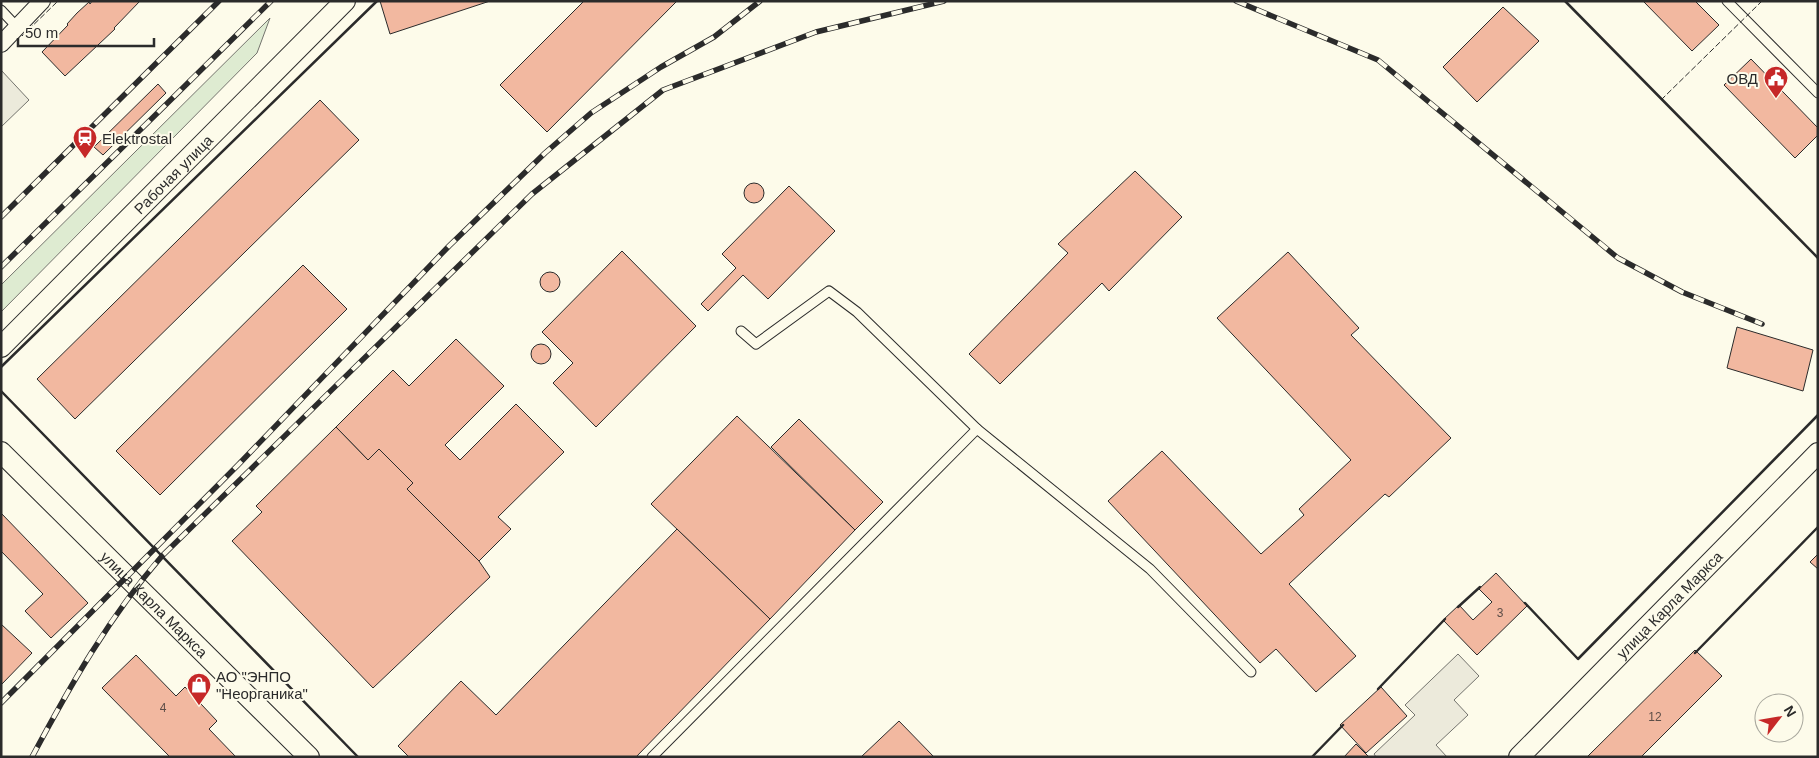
<svg xmlns="http://www.w3.org/2000/svg" width="1819" height="758" font-family="Arial,sans-serif">
<rect width="100%" height="100%" fill="#fdfbea"/>
<path fill="#deebd1" stroke="#74746e" d="M270 18 257 53 1 312V285Z"/>
<g fill="#eceadb" stroke="#74746e">
<path d="M1 70 29 100 1 127Z"/>
<path d="M1458 654 1479 676 1454 700 1468 715 1436 745 1447 757H1376L1374 754 1415 715 1405 705Z"/>
</g>
<g fill="#f2b8a0" stroke="#2b2b2b">
<path d="M92 1H140L114 28 115 29 65 76 42 52 68 25 67 24 77 13 89 2 90 4Z"/>
<path d="M380 1H490L390 34Z"/>
<path d="M584 1H677L547 132 500 85Z"/>
<path d="M1643 1H1695L1719 25 1692 51Z"/>
<path d="M1503 7 1539 41 1477 102 1443 67Z"/>
<path d="M1751 59 1818 128V135L1795 158 1724 85Z"/>
<path d="M158 84 166 93 103 155 94 147Z"/>
<path d="M320 100 359 140 75 419 37 379Z"/>
<path d="M1135 171 1182 217 1109 291 1102 283 1000 384 969 354 1068 253 1058 244Z"/>
<circle cx="754" cy="193" r="10"/>
<path d="M789 186 835 231 768 299 743 275 708 311 701 304 736 268 722 254Z"/>
<path d="M622 251 696 326 596 427 553 383 573 363 542 332Z"/>
<path d="M1288 252 1359 328 1351 335 1451 438 1389 497 1385 494 1289 584 1356 656 1316 692 1276 649 1260 663 1108 501 1162 451 1261 554 1304 515 1299 509 1351 460 1217 318Z"/>
<path d="M303 265 347 309 160 495 116 451Z"/>
<circle cx="550" cy="282" r="10"/>
<path d="M1737 327 1813 350 1803 391 1727 368Z"/>
<path d="M456 339 504 386 445 445 460 460 516 404 564 452 498 517 511 529 479 561 407 489 413 483 379 449 368 460 336 427 393 370 409 386Z"/>
<circle cx="541" cy="354" r="10"/>
<path d="M737 416 855 530 770 619 651 504Z"/>
<path d="M799 419 883 502 855 530 771 447Z"/>
<path d="M336 427 368 460 379 449 413 483 407 489 479 561 490 577 373 688 232 541 262 512 256 506Z"/>
<path d="M1 513 88 603 51 638 25 611 43 594 1 551Z"/>
<path d="M677 529 770 619 636 757H409L398 746 461 681 496 715Z"/>
<path d="M1818 554V569L1810 562Z"/>
<path d="M1496 573 1527 606 1477 655 1443 620 1459 605 1473 620 1492 602 1479 589Z"/>
<path d="M1 624 32 653 1 685Z"/>
<path d="M1695 650 1722 676 1641 757H1587Z"/>
<path d="M136 655 176 696 185 687 217 721 209 729 236 757H170L102 688Z"/>
<path d="M1381 687 1407 716 1366 753 1340 725Z"/>
<path d="M899 721 934 757H861Z"/>
<path d="M1356 744 1369 757H1344Z"/>
</g>
<g fill="none" stroke-linecap="round" stroke-linejoin="round">
<defs>
<g id="service">
<path d="M1727 1 1818 93"/>
<path d="M1 10 17 27"/>
<path d="M741 331 756 344 829 291 857 312 977 429"/>
<path d="M652 757 977 429 1150 569 1251 672"/>
</g>
<path id="minor" d="M1 44 42 1"/>
<g id="tertiary">
<path id="s1" d="M1 347 345 1"/>
<path id="s2" d="M1 452 309 757"/>
<path id="s3" d="M1519 757 1818 453"/>
</g>
</defs>
<use href="#service" stroke="#2b2b2b" stroke-width="11"/>
<use href="#minor" stroke="#2b2b2b" stroke-width="18"/>
<use href="#tertiary" stroke="#2b2b2b" stroke-width="22"/>
<use href="#service" stroke="#fdfbea" stroke-width="9"/>
<use href="#minor" stroke="#fdfbea" stroke-width="16"/>
<use href="#tertiary" stroke="#fdfbea" stroke-width="20"/>
<defs>
<g id="rail">
<path d="M1236 1 1378 60 1618 258 1682 292 1762 324"/>
<path d="M1 217 219 1"/>
<path d="M1 267 271 1"/>
<path d="M1 703 238 465 449 246 545 153 591 113 661 67 714 37 760 1"/>
<path d="M32 757C70 686 109 617 162 556L532 194 663 90 816 32 944 1"/>
</g>
</defs>
<use href="#rail" stroke="#2b2b2b" stroke-width="5.5"/>
<use href="#rail" stroke="#fdfbea" stroke-width="4" stroke-dasharray="11" stroke-linecap="butt"/>
<g stroke="#2b2b2b" stroke-width="1" stroke-dasharray="6 2.5" stroke-linecap="butt">
<path d="M22 36 58 1"/>
<path d="M1661 100 1762 1"/>
</g>
<g stroke="#2b2b2b" stroke-width="2.5">
<path d="M1565 1 1818 258"/>
<path d="M1 367 377 1"/>
<path d="M1 391 358 757"/>
<path d="M1525 603 1578 659 1818 415"/>
<path d="M1458 607 1480 587"/>
<path d="M1695 653 1818 527"/>
<path d="M1378 689 1445 619"/>
<path d="M1312 757 1343 725"/>
</g>
</g>
<defs>
<symbol id="civic-pin" viewBox="-11 -11 22 30"><path d="M0 17L-7.5 6A9.5 9.5 0 1 1 7.5 6Z" fill="#c62828" stroke="#fdfbea"/><path d="M-.6-6.5H3V-4.5H.6V-3L4-1V1h2V6H-6V1h2V-1L-.6-3ZM-1.2 2.5V6h2.4V2.5Z" fill="#fff"/></symbol>
<symbol id="station-pin" viewBox="-11 -11 22 30"><path d="M0 17L-7.5 6A9.5 9.5 0 1 1 7.5 6Z" fill="#c62828" stroke="#fdfbea"/><path d="M-3-6H3Q5-6 5-4V2Q5 4 3 4L4.5 6H3L1.5 4h-3L-3 6H-4.5L-3 4Q-5 4-5 2V-4Q-5-6-3-6ZM-3.5-4v3h7v-3ZM-3.5 1v1.5H-2V1ZM2 1v1.5H3.5V1Z" fill="#fff"/></symbol>
<symbol id="shop-pin" viewBox="-11 -11 22 30"><path d="M0 17L-7.5 6A9.5 9.5 0 1 1 7.5 6Z" fill="#c62828" stroke="#fdfbea"/><path d="M-5-2.5h2.3a2.7 3.5 0 0 1 5.4 0H5L5.5 6h-11ZM-1.5-2.5h3a1.5 2.3 0 0 0-3 0Z" fill="#fff"/></symbol>
</defs>
<g fill-rule="evenodd">
<use href="#civic-pin" x="1762" y="64" width="28" height="38"/>
<use href="#station-pin" x="71" y="124" width="28" height="38"/>
<use href="#shop-pin" x="185" y="671" width="28" height="38"/>
</g>
<g text-anchor="middle" dominant-baseline="central" stroke-width="4" stroke-linejoin="round" paint-order="stroke">
<g font-size="12" fill="#5d4e48">
<text x="1500" y="613">3</text>
<text x="163" y="708">4</text>
<text x="1655" y="717">12</text>
</g>
<g font-size="15" fill="#2b2b2b" stroke="#fdfbea" text-anchor="start">
<text x="1758" y="78" text-anchor="end">ОВД</text>
<text x="102" y="138">Elektrostal</text>
<text x="216" y="676">АО "ЭНПО<tspan x="216" dy="17">"Неорганика"</tspan></text>
</g>
<g font-size="15" fill="#2b2b2b" stroke="#fdfbea">
<text stroke="none"><textPath href="#s1" startOffset="244">Рабочая улица</textPath></text>
<text stroke="none"><textPath href="#s2" startOffset="216">улица Карла Маркса</textPath></text>
<text stroke="none"><textPath href="#s3" startOffset="214">улица Карла Маркса</textPath></text>
</g>
</g>
<rect width="1819" height="758" fill="none" stroke="#2b2b2b" stroke-width="5"/>
<g transform="translate(1779 718) rotate(59)"><circle r="24" fill="#fdfbea" stroke="#a9a89e"/>
<path d="M0-4L9 19L0 12L-9 19Z" fill="#c62828"/>
<text y="-8" font-size="14" font-weight="bold" text-anchor="middle" fill="#2b2b2b">N</text>
</g>
<path d="M18 38v8h136v-8" fill="none" stroke="#2b2b2b" stroke-width="2.5"/>
<text x="25" y="38" font-size="15" fill="#2b2b2b" stroke="#fdfbea" stroke-width="4" paint-order="stroke">50 m</text>
</svg>
